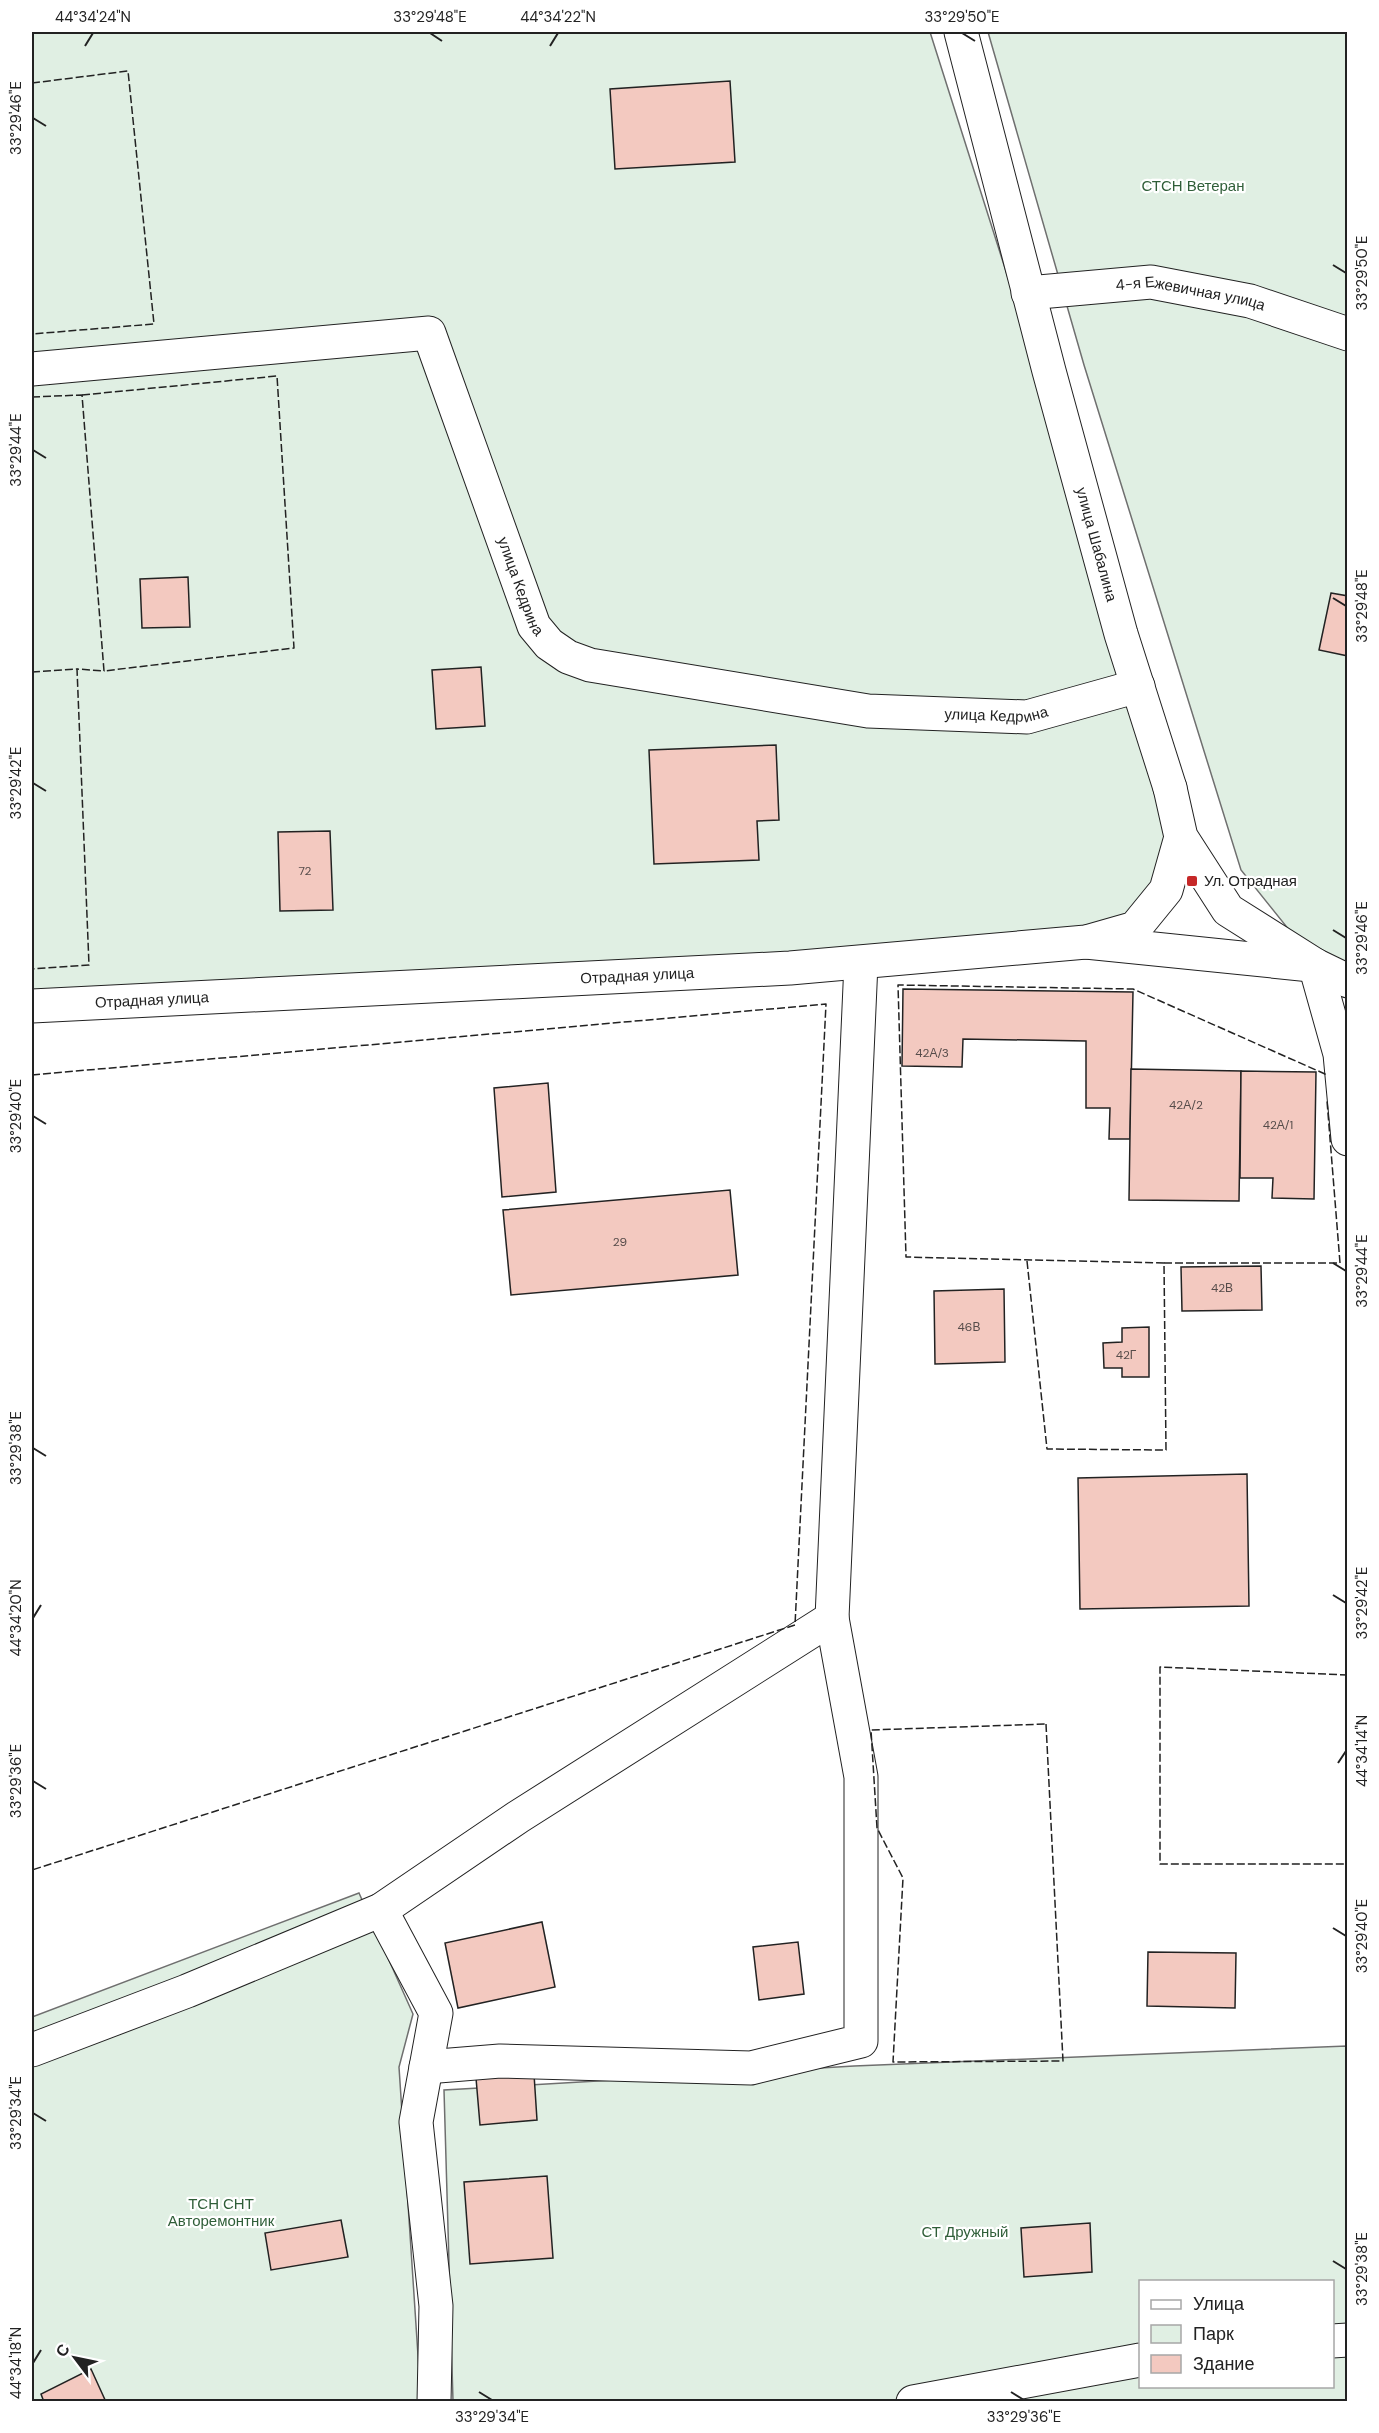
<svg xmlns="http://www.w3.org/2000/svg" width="1379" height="2433" font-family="'DM Sans',sans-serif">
<rect width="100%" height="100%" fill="#fff"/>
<g fill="#e0efe3" stroke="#6f6f6f" stroke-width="1.5" fill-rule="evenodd">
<path d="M32 32H930L1170 788 1166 890 1086 942 32 1006Z"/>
<path d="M988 32H1347V981L1322 971 1241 870 1084 365Z"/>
<path d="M359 1893 413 2014 399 2067 421 2401 32 2402V2017Z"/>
<path d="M1347 2046V2401H453L444 2090 854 2066ZM1140 2282H1332V2386H1140Z"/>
</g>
<g fill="#f3c9c0" stroke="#222" stroke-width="1.5">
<path d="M730 81 735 162 615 169 610 89Z"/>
<path d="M188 577 190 627 142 628 140 579Z"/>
<path d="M1331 593 1348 596V656L1319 650Z"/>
<path d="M481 667 485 726 436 729 432 670Z"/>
<path d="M776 745 779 820 757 821 759 860 654 864 649 750Z"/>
<path d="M330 831 333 910 280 911 278 832Z"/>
<path d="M903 989 1133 992 1130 1139H1109L1110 1108H1086V1041L963 1039 962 1067 902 1066Z"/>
<path d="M1131 1069 1241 1071 1239 1201 1129 1200Z"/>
<path d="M1241 1071 1316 1072 1314 1199 1272 1198 1273 1178H1240Z"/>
<path d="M548 1083 556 1192 502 1197 494 1088Z"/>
<path d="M730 1190 738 1275 511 1295 503 1210Z"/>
<path d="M1261 1266 1262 1310 1182 1311 1181 1267Z"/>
<path d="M1004 1289 1005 1362 935 1364 934 1291Z"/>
<path d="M1149 1327V1377H1122V1368H1104L1103 1343 1122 1342V1328Z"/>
<path d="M1247 1474 1249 1606 1080 1609 1078 1478Z"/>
<path d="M542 1922 555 1987 458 2008 445 1943Z"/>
<path d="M798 1942 804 1994 759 2000 753 1947Z"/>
<path d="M1148 1952 1236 1953 1235 2008 1147 2006Z"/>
<path d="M534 2074 537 2120 480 2125 476 2078Z"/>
<path d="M547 2176 553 2258 470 2264 464 2182Z"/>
<path d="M341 2220 348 2257 271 2270 265 2233Z"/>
<path d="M1090 2223 1092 2272 1024 2277 1021 2228Z"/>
<path d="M91 2369 106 2402H44L41 2394Z"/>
</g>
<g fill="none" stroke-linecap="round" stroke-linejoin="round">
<defs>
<g id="minor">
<path id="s1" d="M1028 293 1151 282 1250 301 1348 334"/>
<path id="s2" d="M32 369 429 333 534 626 549 644 568 657 590 665 868 711 1027 717 1138 686"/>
<path d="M1170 788 1181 837 1228 910 1315 965 1348 981"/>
<path d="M1086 942 1311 965"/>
<path d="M1315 965 1340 1054 1348 1139"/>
<path d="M381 1910 436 2013 416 2122 436 2306 434 2402"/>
<path d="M32 2050 187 1991 381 1910 518 1817 832 1618 861 963"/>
<path d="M426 2067 500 2061 751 2068 861 2041V1777L832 1618"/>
<path d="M1332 2341 1348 2340"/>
<path d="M913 2402 1140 2360"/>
</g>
<g id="major">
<path id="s3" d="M961 32 1049 371 1121 634 1170 788"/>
<path id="s4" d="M32 1006 790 968 1086 942 1135 928 1166 890 1181 837"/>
</g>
</defs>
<use href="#minor" stroke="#222" stroke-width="35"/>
<use href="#major" stroke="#222" stroke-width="35"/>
<use href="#minor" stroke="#fff" stroke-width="33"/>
<use href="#major" stroke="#fff" stroke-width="33"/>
<g stroke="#222" stroke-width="1.5" stroke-dasharray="8 3" stroke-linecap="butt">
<path d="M32 83 128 71 154 324 32 334"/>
<path d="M82 395 277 376 294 648 104 671"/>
<path d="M32 397 82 395 104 671 77 669"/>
<path d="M32 672 77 669 89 965 32 969"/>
<path d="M32 1075 826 1004 795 1625 32 1870"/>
<path d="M1027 1261 1047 1449 1166 1450 1164 1263 906 1257 898 985 1133 989 1325 1074 1326 1077"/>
<path d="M1164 1263H1340L1327 1101"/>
<path d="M1348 1675 1160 1667V1864H1348"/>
<path d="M1046 1724 1063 2061 893 2062 903 1878 877 1828 871 1730Z"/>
</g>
</g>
<path fill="none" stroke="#222" stroke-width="2" d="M430 33 442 41M962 33 975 41M85 46 93 33M550 46 558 33M33 118 46 126M1333 265 1346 273M33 450 46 458M1333 598 1346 606M33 783 46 791M1333 930 1346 938M33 1116 46 1124M1333 1263 1346 1271M33 1448 46 1456M1333 1595 1346 1603M33 1618 41 1605M1338 1763 1346 1751M33 1781 46 1789M1333 1928 1346 1936M33 2113 46 2121M1333 2261 1346 2269M33 2363 41 2350M479 2392 492 2400M1011 2392 1024 2400"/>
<rect fill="#c62828" stroke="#fff" stroke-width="2" x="1186" y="875" width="12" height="12" rx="3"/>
<g text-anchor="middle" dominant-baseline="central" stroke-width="4.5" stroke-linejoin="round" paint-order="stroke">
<g font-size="12" fill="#564c4a">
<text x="305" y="871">72</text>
<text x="932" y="1053">42А/3</text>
<text x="1186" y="1105">42А/2</text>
<text x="1278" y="1125">42А/1</text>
<text x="620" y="1242">29</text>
<text x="1222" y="1288">42В</text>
<text x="969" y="1327">46В</text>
<text x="1126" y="1355">42Г</text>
</g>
<g font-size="15" fill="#2f5e38" stroke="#fff">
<text x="1193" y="186">СТСН Ветеран</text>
<text x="221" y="2204">ТСН СНТ<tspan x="221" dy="17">Авторемонтник</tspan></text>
<text x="965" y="2232">СТ Дружный</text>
</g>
<g font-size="15" fill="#222" stroke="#fff">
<text stroke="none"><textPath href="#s1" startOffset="164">4-я Ежевичная улица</textPath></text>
<text stroke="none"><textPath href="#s3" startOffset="530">улица Шабалина</textPath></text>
<text stroke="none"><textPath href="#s2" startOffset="668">улица Кедрина</textPath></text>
<text stroke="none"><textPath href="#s2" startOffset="1190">улица Кедрина</textPath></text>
<text stroke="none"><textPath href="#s4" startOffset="606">Отрадная улица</textPath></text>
<text stroke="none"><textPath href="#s4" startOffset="120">Отрадная улица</textPath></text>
</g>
<g font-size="15" fill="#222" stroke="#fff" text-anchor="start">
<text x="1204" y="881">Ул. Отрадная</text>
</g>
</g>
<rect width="1379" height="2433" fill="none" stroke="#ffffff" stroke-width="66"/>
<rect x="1139" y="2280" width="195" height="108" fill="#ffffff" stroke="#a7a7a7" stroke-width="1.5"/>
<rect x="1151" y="2300" width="30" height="9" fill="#ffffff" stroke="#a7a7a7" stroke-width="1.5"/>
<text x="1193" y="2310" font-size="18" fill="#222222">Улица</text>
<rect x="1151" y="2325" width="30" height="18" fill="#e0efe3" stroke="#a7a7a7" stroke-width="1.5"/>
<text x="1193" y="2340" font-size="18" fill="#222222">Парк</text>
<rect x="1151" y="2355" width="30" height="18" fill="#f3c9c0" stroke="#a7a7a7" stroke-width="1.5"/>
<text x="1193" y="2370" font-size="18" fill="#222222">Здание</text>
<g transform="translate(75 2358) rotate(302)" stroke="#ffffff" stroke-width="4.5" paint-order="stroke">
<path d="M0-4.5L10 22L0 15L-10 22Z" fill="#222222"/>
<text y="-9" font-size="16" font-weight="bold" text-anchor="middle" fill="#222222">С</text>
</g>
<rect x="33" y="33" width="1313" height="2367" fill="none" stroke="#222" stroke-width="2"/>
<g font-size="15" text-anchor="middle" fill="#222">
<text x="93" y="22">44°34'24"N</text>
<text x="430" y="22">33°29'48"E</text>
<text x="558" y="22">44°34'22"N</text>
<text x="962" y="22">33°29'50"E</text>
<text transform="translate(16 118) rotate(-90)" y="5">33°29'46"E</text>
<text transform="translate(1362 273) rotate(-90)" y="5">33°29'50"E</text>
<text transform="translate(16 450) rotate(-90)" y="5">33°29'44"E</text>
<text transform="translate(1362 606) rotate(-90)" y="5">33°29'48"E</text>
<text transform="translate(16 783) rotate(-90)" y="5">33°29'42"E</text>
<text transform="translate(1362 938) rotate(-90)" y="5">33°29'46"E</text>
<text transform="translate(16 1116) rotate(-90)" y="5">33°29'40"E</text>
<text transform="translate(1362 1271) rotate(-90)" y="5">33°29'44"E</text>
<text transform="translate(16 1448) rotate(-90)" y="5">33°29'38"E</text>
<text transform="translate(1362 1603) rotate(-90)" y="5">33°29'42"E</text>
<text transform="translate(16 1618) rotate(-90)" y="5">44°34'20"N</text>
<text transform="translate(1362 1751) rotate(-90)" y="5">44°34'14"N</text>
<text transform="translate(16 1781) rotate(-90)" y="5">33°29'36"E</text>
<text transform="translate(1362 1936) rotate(-90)" y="5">33°29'40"E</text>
<text transform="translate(16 2113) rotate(-90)" y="5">33°29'34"E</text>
<text transform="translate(1362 2269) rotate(-90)" y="5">33°29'38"E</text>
<text transform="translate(16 2363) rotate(-90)" y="5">44°34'18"N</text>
<text x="492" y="2422">33°29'34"E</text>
<text x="1024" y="2422">33°29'36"E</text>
</g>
</svg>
